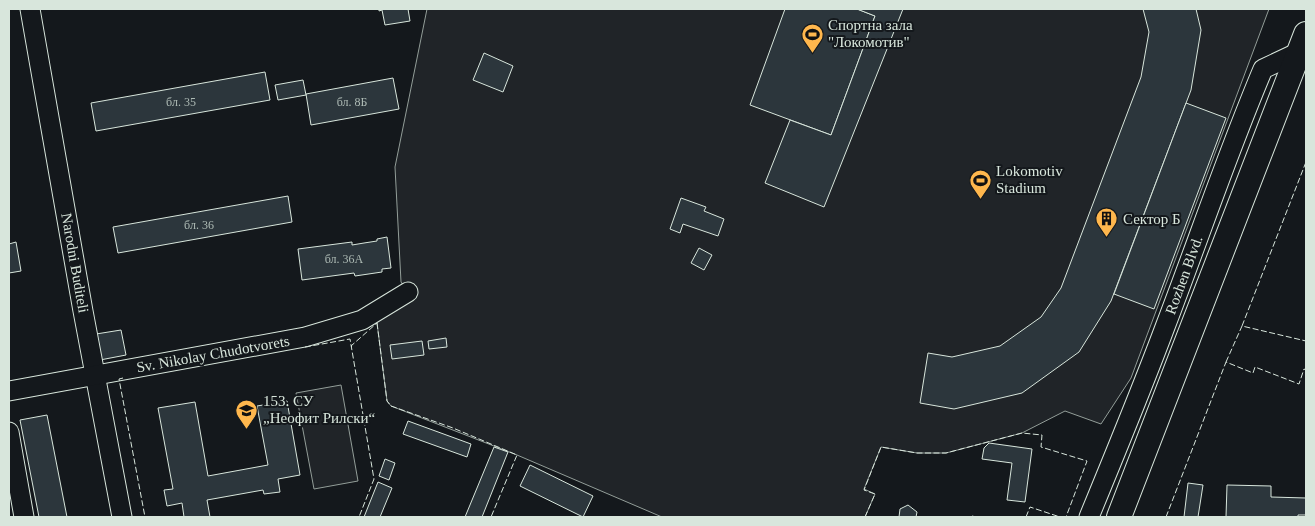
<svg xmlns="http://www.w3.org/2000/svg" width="1315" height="526" font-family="'Times New Roman',serif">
<rect width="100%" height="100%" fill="#14181c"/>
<g fill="#202428" stroke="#939e99">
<path d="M427 9H1269L1131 378 1101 424 1065 411 1022 433 946 453H917L881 447 864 489 875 494 865 517H662L517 455 391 406 387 401 377 323 380 318 413 299 401 282 395 167Z"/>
<path d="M341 385 358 481 314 489 296 393Z"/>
</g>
<g fill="#2c363c" stroke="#d8e6dc">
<path d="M379 9H408L410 21 385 25 382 10 379 11Z"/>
<path d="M785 9H857L875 16 831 135 750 105Z"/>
<path d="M857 9H903L824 207 765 183 790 120 831 135 875 16Z"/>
<path d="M1143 9H1196L1201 30 1191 90 1111 301 1079 352 1022 393 954 409 920 403 928 353 952 357 1000 346 1041 317 1061 288 1141 77 1149 32Z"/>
<path d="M484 53 513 66 503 92 473 80Z"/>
<path d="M265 72 270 100 96 131 91 103Z"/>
<path d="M393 78 399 109 311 125 306 94Z"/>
<path d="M303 80 306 95 278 100 275 85Z"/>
<path d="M1186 103 1226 118 1154 309 1114 294Z"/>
<path d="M288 196 292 222 118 253 113 227Z"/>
<path d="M681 198 706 207 704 211 724 219 718 236 683 224 680 233 670 229Z"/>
<path d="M387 237 391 268 382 269V272L355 276 354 273 302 280 298 249 352 242V245L364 243 377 241V239Z"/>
<path d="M16 242 21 271 9 273V244Z"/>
<path d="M699 248 712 255 704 270 691 263Z"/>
<path d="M121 330 126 355 100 360 96 334Z"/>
<path d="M446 338 447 347 429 349 428 341Z"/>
<path d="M422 341 424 355 392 359 390 345Z"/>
<path d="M287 401 300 475 278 479 280 492 264 494 263 490 207 500 210 517H184L182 503 167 506 164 490 173 489 158 408 195 402 208 476 268 465 257 406Z"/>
<path d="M47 415 67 517H39L20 420Z"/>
<path d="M408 421 471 444 467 457 403 434Z"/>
<path d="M989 443 1032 449 1025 502 1007 500 1012 463 982 459 984 448Z"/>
<path d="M494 447 508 452 482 517H465Z"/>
<path d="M385 459 395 463 389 480 379 476Z"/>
<path d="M530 465 593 496 583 517 520 486Z"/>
<path d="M378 482 392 488 380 517H364Z"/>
<path d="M1188 483 1203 485 1198 517H1184Z"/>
<path d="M1227 485 1271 486V497L1306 498V515H1298V517H1226Z"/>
<path d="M908 505 917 512 916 517H899L900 509Z"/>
</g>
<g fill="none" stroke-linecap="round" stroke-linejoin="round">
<defs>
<g id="minor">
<path d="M30 9 83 311 122 517"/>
<path d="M9 391 305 337 362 320 408 292"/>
<path d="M9 432 24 517"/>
<path d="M1089 517C1115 454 1141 391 1165 327 1198 241 1227 154 1263 69L1299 52"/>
</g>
<path id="major" d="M1119 517 1306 34"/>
</defs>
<use href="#minor" stroke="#d8e6dc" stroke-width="21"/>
<use href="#major" stroke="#d8e6dc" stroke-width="26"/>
<use href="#minor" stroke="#14181c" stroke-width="19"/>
<use href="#major" stroke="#14181c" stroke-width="24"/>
<g stroke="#d8e6dc" stroke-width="1" stroke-dasharray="6 2.5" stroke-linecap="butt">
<path d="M1306 162 1242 326 1306 341"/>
<path d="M377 323 387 401 391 406 453 428 517 455 491 517"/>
<path d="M305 347 350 339 374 479 359 517"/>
<path d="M352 347 351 346 377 323"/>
<path d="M1226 362 1242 326"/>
<path d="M123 378 119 379 145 517"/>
<path d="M865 517 875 494 864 490 881 447 917 453H946L1022 433 1042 435 1041 447 1087 461 1066 517"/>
<path d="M972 517V516L976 517"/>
<path d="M1026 517 1030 507 1060 517"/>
<path d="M1166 517 1226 362 1253 373 1255 367 1299 384 1304 369 1306 370"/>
</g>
</g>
<defs>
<symbol id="stadium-pin" viewBox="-11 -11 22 30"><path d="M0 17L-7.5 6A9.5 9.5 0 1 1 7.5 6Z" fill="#ffb74d" stroke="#14181c"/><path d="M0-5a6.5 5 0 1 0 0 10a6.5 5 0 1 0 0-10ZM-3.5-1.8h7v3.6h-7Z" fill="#111"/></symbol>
<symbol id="building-pin" viewBox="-11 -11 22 30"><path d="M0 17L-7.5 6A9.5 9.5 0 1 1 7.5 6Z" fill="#ffb74d" stroke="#14181c"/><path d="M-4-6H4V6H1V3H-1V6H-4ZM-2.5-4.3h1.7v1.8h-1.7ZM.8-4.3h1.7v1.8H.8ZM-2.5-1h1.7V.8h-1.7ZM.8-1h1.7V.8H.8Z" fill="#111"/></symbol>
<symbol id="school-pin" viewBox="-11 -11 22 30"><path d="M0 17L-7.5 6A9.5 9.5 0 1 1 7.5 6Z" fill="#ffb74d" stroke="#14181c"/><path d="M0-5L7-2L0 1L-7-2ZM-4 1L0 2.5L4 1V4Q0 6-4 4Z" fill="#111"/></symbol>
</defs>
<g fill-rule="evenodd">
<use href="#stadium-pin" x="800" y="22" width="25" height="34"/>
<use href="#stadium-pin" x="968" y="168" width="25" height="34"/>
<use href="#building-pin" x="1094" y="206" width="25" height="34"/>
<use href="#school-pin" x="234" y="398" width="25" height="34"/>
</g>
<g text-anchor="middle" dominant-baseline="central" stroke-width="4" stroke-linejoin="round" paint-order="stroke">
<g font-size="12" fill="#adbab4">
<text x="181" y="102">бл. 35</text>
<text x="352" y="102">бл. 8Б</text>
<text x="199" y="225">бл. 36</text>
<text x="344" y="259">бл. 36А</text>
</g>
<g font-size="15" fill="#d8e6dc" stroke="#14181c" text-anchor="start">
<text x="828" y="25">Спортна зала<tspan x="828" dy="17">"Локомотив"</tspan></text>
<text x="996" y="171">Lokomotiv<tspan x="996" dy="17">Stadium</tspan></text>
<text x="1123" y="219">Сектор Б</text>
<text x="263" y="401">153. СУ<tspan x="263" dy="17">„Неофит Рилски“</tspan></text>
</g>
<g font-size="15" fill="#d8e6dc" stroke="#14181c">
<text transform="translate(75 263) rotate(80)">Narodni Buditeli</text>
<text transform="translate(1184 275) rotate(-70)">Rozhen Blvd.</text>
<text transform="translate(213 354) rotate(-10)">Sv. Nikolay Chudotvorets</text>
</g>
</g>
<rect width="1315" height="526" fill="none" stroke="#d8e6dc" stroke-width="20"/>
</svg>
